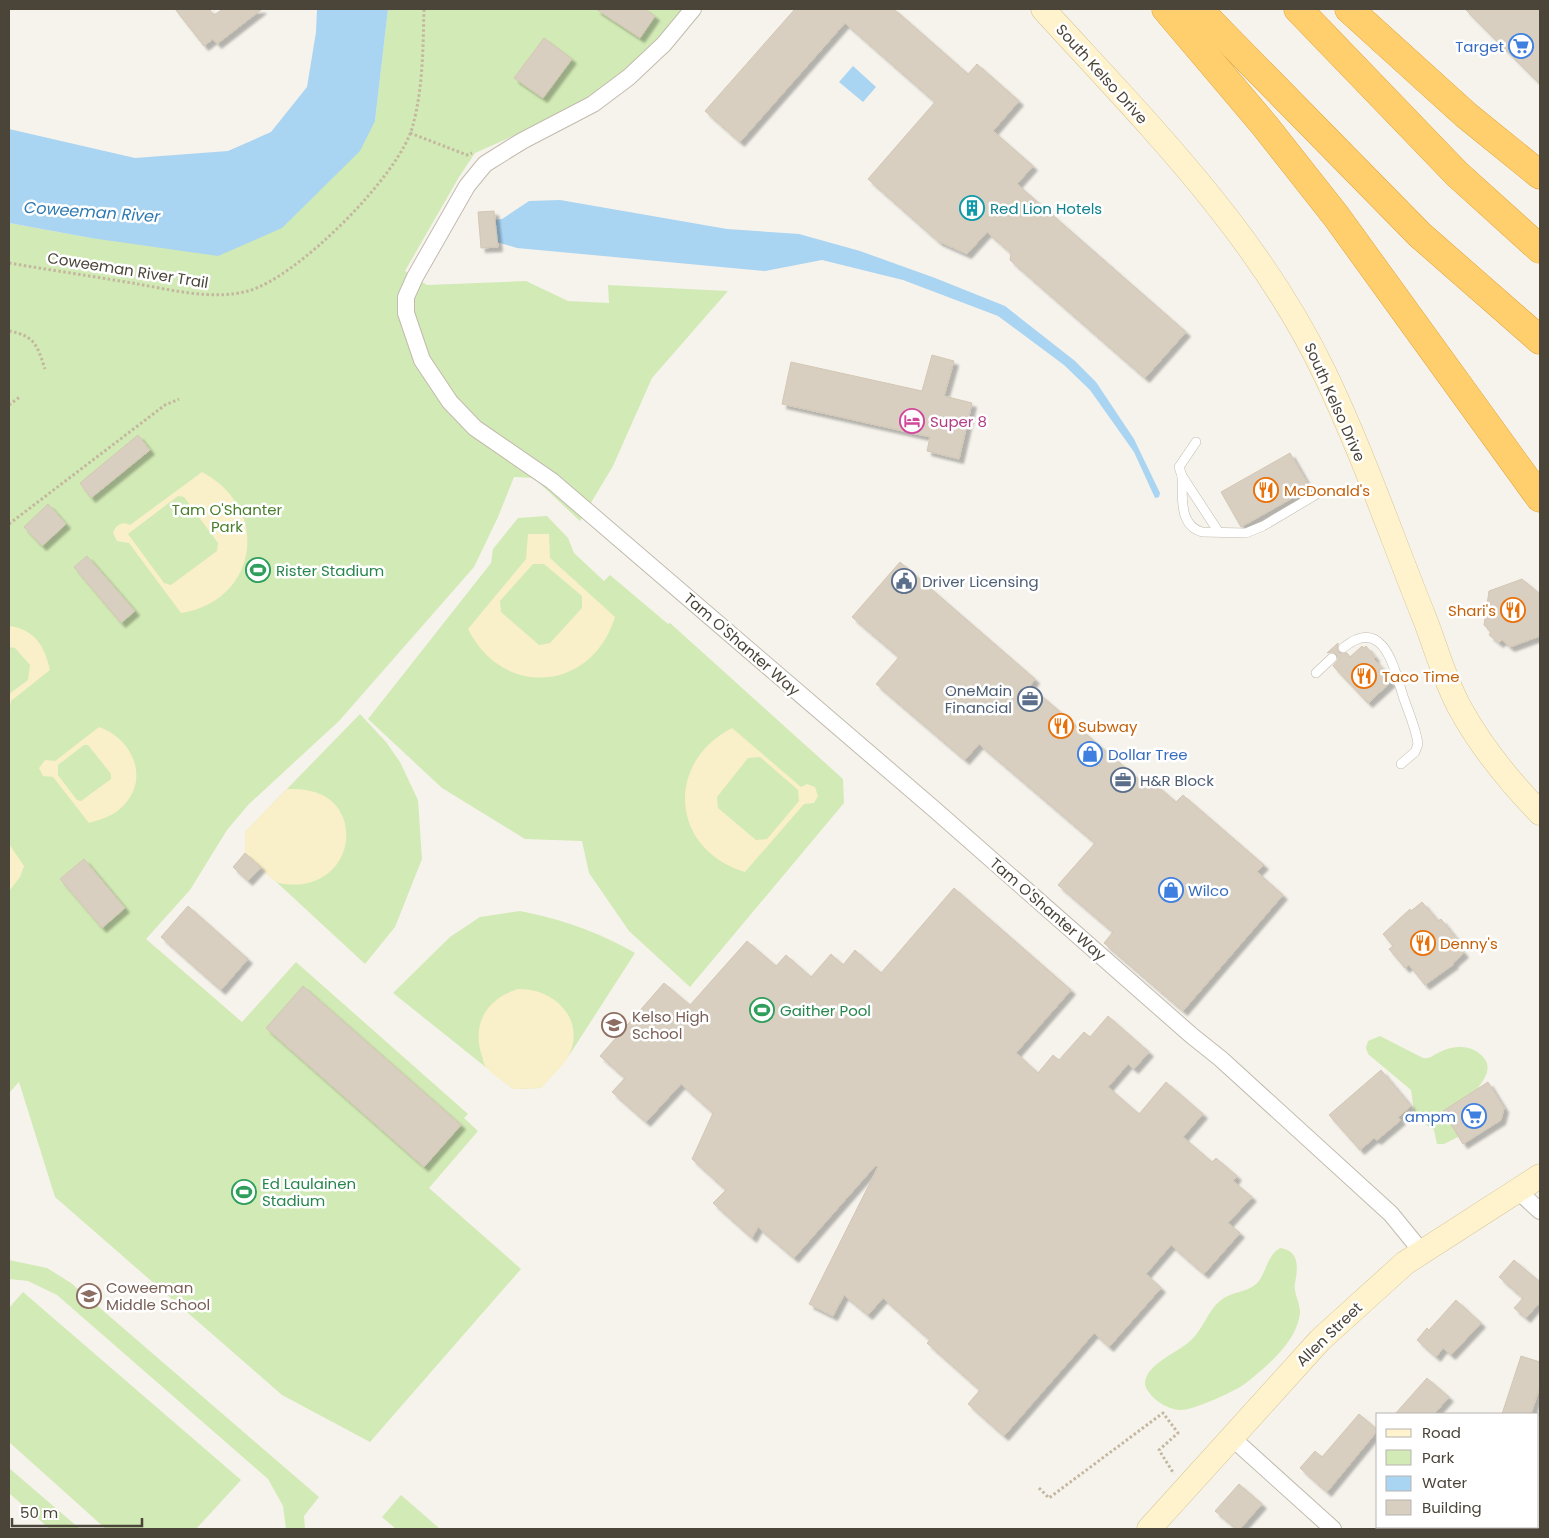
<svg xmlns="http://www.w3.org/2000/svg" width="1549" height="1538" font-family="Poppins,sans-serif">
<defs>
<filter id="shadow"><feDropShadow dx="4.5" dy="4.5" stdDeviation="1" flood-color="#0004"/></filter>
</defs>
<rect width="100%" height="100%" fill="#f6f3ec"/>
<g fill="#d2eab5">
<path d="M388 9H683L637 64 567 112 475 153 459 177 405 271 427 285 526 281 568 301 609 303 608 285 728 291 652 378 613 466 580 521 534 478 514 477 498 517 474 567 339 721 249 804 227 830 190 890 146 939 242 1022 296 962 468 1114 464 1118 478 1131 429 1188 521 1269 370 1442 282 1395 55 1197 19 1082 9 1093V223L91 238 375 121Z"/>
<path d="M547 516 568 538 574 553 604 581 610 575 668 624 670 623 843 779 844 803 690 987 629 931 589 873 582 841 525 839 442 788 368 719 491 563 493 549 518 518Z"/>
<path d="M360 714 386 742 400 762 418 800 422 859 395 927 365 964 245 853V832Z"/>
<path d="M520 911C564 920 596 931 635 953L568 1057 541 1088 513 1089 393 993 450 937 480 917Z"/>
<path d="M1380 1036 1423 1058C1431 1059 1433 1055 1440 1052 1456 1044 1476 1045 1486 1061 1491 1071 1483 1081 1477 1089L1479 1095 1458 1137 1444 1144H1437L1434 1130 1422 1122 1414 1111 1411 1090 1368 1054 1366 1048 1368 1041Z"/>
<path d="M1280 1248C1300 1251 1298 1268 1295 1283 1293 1292 1300 1302 1300 1312 1298 1341 1267 1366 1246 1383 1236 1391 1194 1410 1181 1410 1170 1410 1158 1403 1151 1395 1147 1390 1143 1385 1146 1378 1152 1362 1176 1353 1189 1342 1204 1330 1207 1309 1224 1298 1233 1292 1246 1292 1255 1285 1267 1275 1265 1257 1280 1248Z"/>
<path d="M9 1260 47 1268 71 1283 319 1497 304 1516 305 1529H286L283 1506 268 1479 57 1295 28 1281 9 1279Z"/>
<path d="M23 1292 241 1480 196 1529H106L9 1442V1308Z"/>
<path d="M9 1468 80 1529H50L9 1493Z"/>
<path d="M401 1495 440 1529H396L382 1517Z"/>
</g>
<g fill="#f9efc9" fill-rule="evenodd">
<path d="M202 472C272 509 258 601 181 613L129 543 117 541 113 533C116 524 123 521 130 525ZM178 496 184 497 218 543 217 551 171 585 164 583 128 534Z"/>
<path d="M528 534H549L550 558 615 617C592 692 503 699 468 629L526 559ZM533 564H544L582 596V608L550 643 539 645 501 612 500 601Z"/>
<path d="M9 626C35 629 45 647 50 670L11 701 9 712V694L28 680 30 665 15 648 9 647Z"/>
<path d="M99 727C132 738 150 778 124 805 114 816 102 819 89 823L53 777 43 776 39 768 45 760 55 761ZM88 745 111 774V779L81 801 77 800 58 775V765L84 745Z"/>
<path d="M732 728 801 787 807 784 815 787 818 796 814 803 804 804 745 872C671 850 664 763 732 728ZM760 757 798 790 799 801 767 839 756 840 718 808 717 797 748 758Z"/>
<path d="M287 789C294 789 303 789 310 791 361 801 358 875 303 884 296 885 283 885 277 882 266 876 255 861 245 853V832Z"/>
<path d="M9 844 24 866 20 877 9 891Z"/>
<path d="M518 989C554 988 586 1019 569 1055 563 1067 550 1078 541 1088L513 1089C505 1082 493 1076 486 1067 483 1064 483 1057 481 1053 472 1022 488 998 518 989Z"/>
</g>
<g fill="#a9d4f2">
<path d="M317 9H388L375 121 360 151 282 228 218 256 91 238 9 223V129L135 158 228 151 271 132 307 87 316 32Z"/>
<path d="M853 66 876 87 863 102 839 82Z"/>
<path d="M560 200 727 229 799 234 860 251 935 278 1005 306 1075 361 1096 382 1134 439 1160 493 1159 497 1155 498 1134 452 1090 390 1064 365 998 316 903 280 822 260 765 271 517 248 497 242 493 220 502 219 529 201Z"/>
</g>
<g fill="#d8cfc1" stroke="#d3c7b4" filter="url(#shadow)">
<path d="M175 9H209L214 15 223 9H262L217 44 213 39 204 46Z"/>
<path d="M596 9H645L655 16 640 38Z"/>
<path d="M795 9H894L968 74 977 64 1019 101 993 131 1033 166 1017 184 1186 332 1145 378 1010 260 1011 253 987 232 967 254 938 241 868 179 935 102 845 23 740 142 705 111Z"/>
<path d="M1465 9H1540V84Z"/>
<path d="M544 38 572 59 543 98 514 78Z"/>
<path d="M494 211 498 247 481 248 478 212Z"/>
<path d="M932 355 954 361 944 396 972 403 959 459 927 451 930 437 782 404 791 362 922 391Z"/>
<path d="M138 435 150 450 91 498 80 483Z"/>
<path d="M1290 453 1310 488 1241 527 1221 492Z"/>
<path d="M48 504 66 524 42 546 24 527Z"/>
<path d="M87 556 135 611 121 623 74 567Z"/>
<path d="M900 562 1035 679 1030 686 1142 782 1146 776 1176 802 1183 795 1264 865 1257 872 1283 895 1183 1011 1104 943 1113 932 1058 885 1095 843 979 744 965 760 876 684 899 657 852 617Z"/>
<path d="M1522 579 1540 594V636L1510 647 1502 640 1499 643 1489 635 1491 632 1484 625 1489 591Z"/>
<path d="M1338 643V652L1347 653 1350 657 1362 646 1364 648 1366 646 1375 657 1374 659 1383 669 1381 671 1391 682 1368 703 1333 666 1338 660V656L1333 652 1327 653Z"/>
<path d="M245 853 261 867 248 881 233 867Z"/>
<path d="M84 859 125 908 102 928 60 879Z"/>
<path d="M954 888 1071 990 1016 1053 1038 1073 1053 1055 1059 1060 1084 1032 1090 1037 1108 1016 1149 1052 1134 1069 1128 1064 1108 1087 1139 1114 1166 1082 1203 1114 1183 1137 1212 1162 1216 1158 1237 1176 1233 1181 1252 1197 1228 1223 1240 1233 1204 1274 1171 1245 1146 1274 1161 1288 1109 1347 1094 1333 1004 1436 968 1404 980 1390 927 1343 930 1340 883 1298 868 1315 844 1295 833 1316 809 1304 878 1167 875 1166 794 1258 758 1227 752 1238 713 1203 726 1190 692 1159 713 1113 681 1084 646 1122 612 1092 625 1078 600 1056 664 983 690 1005 747 941 776 966 786 955 811 977 831 954 843 965 855 950 881 973Z"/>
<path d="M1422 902 1438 921 1441 919 1456 938 1453 940 1464 953 1453 963 1454 964 1425 985 1409 965 1405 968 1389 949 1393 946 1383 934 1410 909 1411 911Z"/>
<path d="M188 906 248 959 221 990 161 937Z"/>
<path d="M303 986 461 1125 424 1167 266 1028Z"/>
<path d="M1381 1070 1411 1106 1398 1117 1401 1120 1377 1140 1374 1138 1360 1150 1329 1115Z"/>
<path d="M1488 1082 1504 1108 1501 1120 1463 1144 1443 1111Z"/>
<path d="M1514 1260 1540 1282V1302L1526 1318 1514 1308 1523 1298 1499 1277Z"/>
<path d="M1456 1300 1481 1323 1451 1355 1443 1348 1436 1357 1417 1340 1427 1328 1429 1330Z"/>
<path d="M1521 1356 1540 1362V1386L1531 1414H1502Z"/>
<path d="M1427 1378 1449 1397 1434 1414H1395Z"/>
<path d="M1359 1414 1378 1430 1327 1492 1300 1468 1315 1451 1322 1457Z"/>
<path d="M1239 1484 1262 1504 1240 1529H1237L1215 1511Z"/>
</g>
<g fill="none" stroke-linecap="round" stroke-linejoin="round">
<defs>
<g id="lane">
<path d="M1196 442 1179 467 1182 476 1218 531"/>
<path d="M1182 476C1183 496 1178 525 1202 532L1246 533 1263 526 1322 491"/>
<path d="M1343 648C1383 615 1394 667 1403 696 1408 711 1416 728 1418 744L1415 752 1401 764"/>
<path d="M1316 673 1332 658"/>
</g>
<g id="street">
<path d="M693 9 664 44 629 77 593 104 522 141 485 164 467 186 415 277 406 297V313L422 360 450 402 475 428 552 481 934 809 1191 1035 1221 1059 1391 1214 1422 1252"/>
<path d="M1517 1190 1540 1211"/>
<path d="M1231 1437 1333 1529"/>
</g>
<g id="secondary">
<path d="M1043 9C1146 122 1257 232 1324 372 1362 451 1391 535 1424 617 1436 647 1445 682 1461 710 1482 748 1510 782 1540 813"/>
<path d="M1149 1529 1320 1340 1405 1263 1540 1176"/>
</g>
<g id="highway">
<path d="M1166 9 1265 126 1336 216 1540 498"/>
<path d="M1198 9 1420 235 1540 340"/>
<path d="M1298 9 1457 174 1540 249"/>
<path d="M1349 9 1466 115 1540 175"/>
</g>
</defs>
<use href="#lane" stroke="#c2bbae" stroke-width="10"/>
<use href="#street" stroke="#c2bbae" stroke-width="18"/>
<use href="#secondary" stroke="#d6c79b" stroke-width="25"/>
<use href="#highway" stroke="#e0a43c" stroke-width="29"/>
<g stroke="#c4b79f" stroke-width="3" stroke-dasharray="2.5 2.5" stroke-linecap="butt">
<path d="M410 133 467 155 472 153"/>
<path d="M9 263C50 270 91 276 132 283 168 289 212 301 248 291 297 278 401 174 413 125 423 88 423 47 424 9"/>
<path d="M9 331C35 336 37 345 45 369"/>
<path d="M9 405 21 396"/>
<path d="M9 524 165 405 179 399"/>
<path d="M1039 1488 1049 1498 1163 1413 1178 1433 1159 1450 1174 1474"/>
</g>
<use href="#lane" stroke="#fff" stroke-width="9"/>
<use href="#street" stroke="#fff" stroke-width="16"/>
<use href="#secondary" stroke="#fff3cd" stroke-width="24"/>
<use href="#highway" stroke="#ffcf6e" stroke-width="28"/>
</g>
<defs>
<symbol id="supermarket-ring" viewBox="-11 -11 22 22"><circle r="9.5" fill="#fff" stroke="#3f7fe0" stroke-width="1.5"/><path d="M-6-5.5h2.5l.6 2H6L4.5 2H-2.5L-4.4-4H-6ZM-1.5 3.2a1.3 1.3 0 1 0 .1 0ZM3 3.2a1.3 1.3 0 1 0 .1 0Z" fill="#3f7fe0"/></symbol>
<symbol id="building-ring" viewBox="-11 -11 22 22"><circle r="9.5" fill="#fff" stroke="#0f9aa8" stroke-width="1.5"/><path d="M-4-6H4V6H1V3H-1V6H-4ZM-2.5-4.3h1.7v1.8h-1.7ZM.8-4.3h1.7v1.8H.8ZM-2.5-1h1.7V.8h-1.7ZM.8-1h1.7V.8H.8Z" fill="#0f9aa8"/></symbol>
<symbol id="hotel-ring" viewBox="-11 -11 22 22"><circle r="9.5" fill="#fff" stroke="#d1479c" stroke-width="1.5"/><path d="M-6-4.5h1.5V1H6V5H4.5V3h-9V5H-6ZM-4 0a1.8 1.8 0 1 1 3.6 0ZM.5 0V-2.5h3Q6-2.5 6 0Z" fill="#d1479c"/></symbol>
<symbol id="restaurant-ring" viewBox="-11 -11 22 22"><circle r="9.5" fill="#fff" stroke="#e8710a" stroke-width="1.5"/><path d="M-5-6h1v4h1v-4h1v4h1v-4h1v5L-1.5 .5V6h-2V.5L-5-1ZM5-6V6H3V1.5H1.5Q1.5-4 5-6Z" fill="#e8710a"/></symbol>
<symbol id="stadium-ring" viewBox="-11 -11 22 22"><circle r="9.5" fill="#fff" stroke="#2e9e5b" stroke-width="1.5"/><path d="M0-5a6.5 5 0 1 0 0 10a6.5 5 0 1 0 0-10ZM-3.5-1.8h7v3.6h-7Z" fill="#2e9e5b"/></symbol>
<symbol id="civic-ring" viewBox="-11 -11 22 22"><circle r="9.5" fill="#fff" stroke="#5c6f8a" stroke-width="1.5"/><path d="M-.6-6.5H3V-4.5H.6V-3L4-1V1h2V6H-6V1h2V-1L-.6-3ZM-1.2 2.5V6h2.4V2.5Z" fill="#5c6f8a"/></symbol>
<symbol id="office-ring" viewBox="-11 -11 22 22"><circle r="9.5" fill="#fff" stroke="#5c6f8a" stroke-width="1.5"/><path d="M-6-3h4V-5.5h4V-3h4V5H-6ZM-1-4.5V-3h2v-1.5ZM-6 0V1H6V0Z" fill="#5c6f8a"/></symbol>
<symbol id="shop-ring" viewBox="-11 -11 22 22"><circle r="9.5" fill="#fff" stroke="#3f7fe0" stroke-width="1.5"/><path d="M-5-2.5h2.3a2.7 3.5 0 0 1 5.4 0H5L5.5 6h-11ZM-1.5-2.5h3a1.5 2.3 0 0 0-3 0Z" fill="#3f7fe0"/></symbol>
<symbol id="school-ring" viewBox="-11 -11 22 22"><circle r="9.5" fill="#fff" stroke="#8d6e63" stroke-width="1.5"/><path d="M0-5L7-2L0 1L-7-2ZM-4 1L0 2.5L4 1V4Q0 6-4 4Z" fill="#8d6e63"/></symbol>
</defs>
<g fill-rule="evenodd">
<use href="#supermarket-ring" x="1507" y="32" width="28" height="28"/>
<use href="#building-ring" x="958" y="194" width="28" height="28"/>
<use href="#hotel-ring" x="898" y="407" width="28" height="28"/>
<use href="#restaurant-ring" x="1252" y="476" width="28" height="28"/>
<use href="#stadium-ring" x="244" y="556" width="28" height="28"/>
<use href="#civic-ring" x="890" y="567" width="28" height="28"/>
<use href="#restaurant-ring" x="1499" y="596" width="28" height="28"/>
<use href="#restaurant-ring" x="1350" y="662" width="28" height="28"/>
<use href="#office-ring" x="1016" y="685" width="28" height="28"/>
<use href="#restaurant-ring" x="1047" y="712" width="28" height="28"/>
<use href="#shop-ring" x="1076" y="740" width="28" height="28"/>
<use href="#office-ring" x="1109" y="766" width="28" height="28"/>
<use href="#shop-ring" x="1157" y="876" width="28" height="28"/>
<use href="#restaurant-ring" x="1409" y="929" width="28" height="28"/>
<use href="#stadium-ring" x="748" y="996" width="28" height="28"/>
<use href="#school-ring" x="600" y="1011" width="28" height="28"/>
<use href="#supermarket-ring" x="1460" y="1102" width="28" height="28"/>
<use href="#stadium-ring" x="230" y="1178" width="28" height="28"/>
<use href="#school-ring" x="75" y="1282" width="28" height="28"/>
</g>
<g text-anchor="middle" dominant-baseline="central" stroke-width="5" stroke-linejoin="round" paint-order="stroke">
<g font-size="15" fill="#366cbe" stroke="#fff" text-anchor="end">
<text x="1504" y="46">Target</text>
<text x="1108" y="754" text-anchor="start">Dollar Tree</text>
<text x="1188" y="890" text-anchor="start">Wilco</text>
<text x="1456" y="1116">ampm</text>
</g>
<g font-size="15" fill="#4b4439" stroke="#fff">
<text transform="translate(1102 74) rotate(48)">South Kelso Drive</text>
<text transform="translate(128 270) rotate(9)">Coweeman River Trail</text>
<text transform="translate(1335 402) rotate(66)">South Kelso Drive</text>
<text transform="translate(742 644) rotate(41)">Tam O'Shanter Way</text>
<text transform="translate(1048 909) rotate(41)">Tam O'Shanter Way</text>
<text transform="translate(1329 1334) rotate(-44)">Allen Street</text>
</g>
<g font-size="15" fill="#0d838f" stroke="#fff" text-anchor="start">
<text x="990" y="208">Red Lion Hotels</text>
</g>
<g font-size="15" fill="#b23c85" stroke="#fff" text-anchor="start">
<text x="930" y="421">Super 8</text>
</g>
<g font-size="15" fill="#c56008" stroke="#fff" text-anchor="start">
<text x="1284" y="490">McDonald's</text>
<text x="1496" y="610" text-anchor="end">Shari's</text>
<text x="1382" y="676">Taco Time</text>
<text x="1078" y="726">Subway</text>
<text x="1440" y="943">Denny's</text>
</g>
<g font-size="15" fill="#4a7f2a" stroke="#fff">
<text x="227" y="509">Tam O'Shanter<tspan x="227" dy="17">Park</tspan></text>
</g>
<g font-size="15" fill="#27864d" stroke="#fff" text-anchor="start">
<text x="276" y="570">Rister Stadium</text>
<text x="780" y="1010">Gaither Pool</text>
<text x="262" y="1183">Ed Laulainen<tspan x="262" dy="17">Stadium</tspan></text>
</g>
<g font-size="15" fill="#4e5e75" stroke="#fff" text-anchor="start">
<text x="922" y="581">Driver Licensing</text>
<text x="1012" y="690" text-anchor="end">OneMain<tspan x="1012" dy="17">Financial</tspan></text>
<text x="1140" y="780">H&amp;R Block</text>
</g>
<g font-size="15" fill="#785e54" stroke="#fff" text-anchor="start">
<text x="632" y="1016">Kelso High<tspan x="632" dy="17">School</tspan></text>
<text x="106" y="1287">Coweeman<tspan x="106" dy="17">Middle School</tspan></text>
</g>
<g font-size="16" font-style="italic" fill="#2e7ab2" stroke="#fff">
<text transform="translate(92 212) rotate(4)">Coweeman River</text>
</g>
</g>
<rect width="1549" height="1538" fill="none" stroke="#4b4439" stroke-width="20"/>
<rect x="1376" y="1413" width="162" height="115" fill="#ffffff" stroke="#b7b4b0"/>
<rect x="1386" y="1429" width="25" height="8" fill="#fff3cd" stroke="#b7b4b0"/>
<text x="1422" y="1438" font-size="15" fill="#4b4439">Road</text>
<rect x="1386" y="1450" width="25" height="15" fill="#d2eab5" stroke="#b7b4b0"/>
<text x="1422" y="1463" font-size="15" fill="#4b4439">Park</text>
<rect x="1386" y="1476" width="25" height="15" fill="#a9d4f2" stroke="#b7b4b0"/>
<text x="1422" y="1488" font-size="15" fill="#4b4439">Water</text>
<rect x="1386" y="1500" width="25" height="15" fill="#d8cfc1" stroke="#b7b4b0"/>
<text x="1422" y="1513" font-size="15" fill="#4b4439">Building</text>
<path d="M12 1518v8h130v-8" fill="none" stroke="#4b4439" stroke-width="2.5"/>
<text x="20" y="1518" font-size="15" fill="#4b4439" stroke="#ffffff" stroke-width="4" paint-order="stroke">50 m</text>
</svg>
